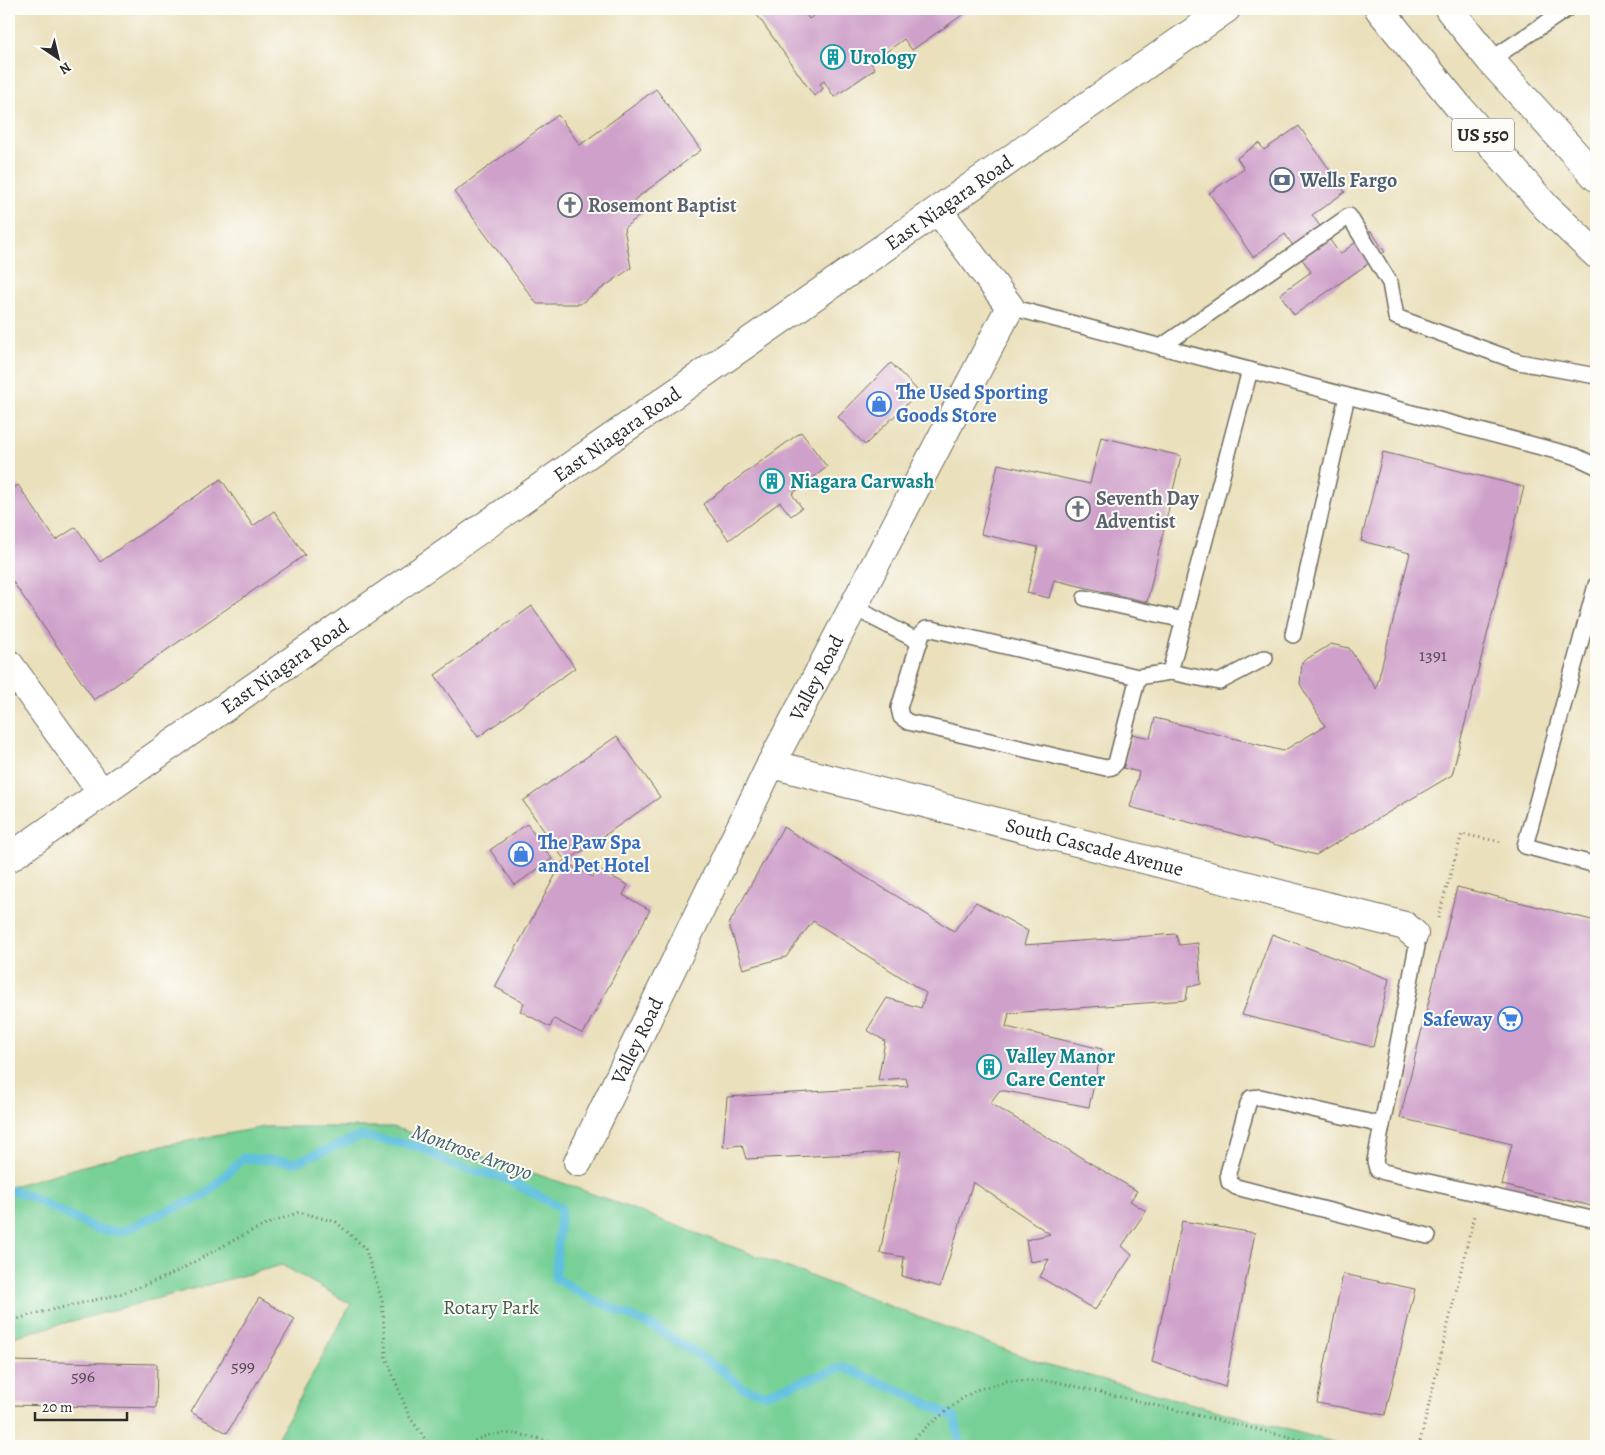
<svg xmlns="http://www.w3.org/2000/svg" width="1605" height="1455" font-family="Alegreya,serif">
<rect width="100%" height="100%" fill="#fdfcf7"/>
<filter id="ink" filterUnits="userSpaceOnUse"><feTurbulence type="fractalNoise" baseFrequency=".02" numOctaves="2"/><feDisplacementMap in="SourceGraphic" scale="10" xChannelSelector="R" yChannelSelector="G"/><feConvolveMatrix kernelMatrix="1 2 1 2 8 2 1 2 1" color-interpolation-filters="sRGB"/></filter>
<filter id="wash" filterUnits="userSpaceOnUse"><feTurbulence type="fractalNoise" baseFrequency=".0096" numOctaves="4" result="noise"/><feDisplacementMap in="SourceGraphic" scale="20" xChannelSelector="R" yChannelSelector="G"/><feGaussianBlur stdDeviation="1.12" result="paint"/><feColorMatrix in="noise" values="0 0 0 0 0 0 0 0 0 0 0 0 0 0 0 0 0 1.4 0 .05"/><feComposite in="paint" operator="in"/></filter>
<g filter="url(#wash)">
<rect width="100%" height="100%" fill="#eae0bc"/>
<path fill="#77d096" stroke="#517e60" d="M264 1127H393L566 1184 1038 1362 1348 1446H273L351 1304 282 1265 9 1338V1187L145 1149Z"/>
<g fill="none" stroke-linecap="round" stroke-linejoin="round">
<path stroke="#60c1de" stroke-width="9" d="M9 1193 13 1190 33 1198 96 1229 122 1232 155 1216 204 1196 243 1158 296 1162 361 1136 421 1147 451 1165 504 1178 561 1208 555 1278 590 1298 656 1328 720 1369 743 1388 765 1394 843 1367 917 1398 955 1418 960 1446"/>
</g>
<g id="blocks">
<g fill="#cfa1ca">
<path d="M753 9H802L809 19 824 9H841L846 15 855 9H971L912 50 904 39 871 63 875 69 834 97 824 81 820 84 823 88 821 91 814 96Z"/>
<path d="M656 89 701 150 634 200 643 213 624 228 631 268 580 304H537L454 192 558 115 580 145Z"/>
<path d="M1299 126 1345 192 1312 215 1340 254 1371 231 1385 252 1294 315 1280 294 1311 272 1285 234 1253 257 1209 193 1244 169 1237 158 1259 143 1264 150Z"/>
<path d="M891 363 919 392 865 445 838 417Z"/>
<path d="M801 432 827 467 792 494 802 508 791 516 780 502 729 540 703 504Z"/>
<path d="M1101 437 1181 456 1147 602 1054 580 1049 598 1027 593 1038 547 981 534 998 464 1090 484Z"/>
<path d="M1383 452 1524 487 1452 775 1316 855 1130 807 1139 772 1123 768 1132 734 1150 738 1155 718 1283 751 1325 726 1300 684 1302 662 1331 644 1349 648 1376 689 1410 553 1361 541Z"/>
<path d="M221 479 253 526 274 511 305 555 94 700 9 576V492L18 485 56 540 76 527 100 562Z"/>
<path d="M532 606 575 668 478 737 435 675Z"/>
<path d="M617 736 660 797 566 862 523 801Z"/>
<path d="M527 824 552 859 515 885 490 850Z"/>
<path d="M783 827 954 931 976 902 1028 931 1024 945 1176 934 1179 945 1198 943 1201 984 1188 987 1186 1000 1009 1013 1006 1027 1102 1049 1089 1107 1000 1090 990 1103 1137 1191 1130 1201 1146 1211 1122 1246 1132 1255 1095 1310 1040 1277 1049 1259 1030 1262 1026 1240 1050 1234 973 1182 940 1287 902 1276 904 1257 880 1253 900 1152 746 1159 742 1145 723 1147 727 1097 908 1086 906 1078 878 1080 885 1041 867 1030 887 998 921 1008 926 993 813 921 786 957 743 969 729 924Z"/>
<path d="M563 861 593 877 597 869 628 885 623 895 650 910 583 1034 554 1019 550 1027 520 1011 524 1003 495 987Z"/>
<path d="M1457 887 1596 921V1207L1502 1185 1512 1144 1400 1118Z"/>
<path d="M1272 934 1389 979 1373 1047 1242 1015Z"/>
<path d="M1182 1221 1255 1233 1225 1387 1152 1362Z"/>
<path d="M1343 1274 1415 1289 1385 1415 1317 1403Z"/>
<path d="M259 1298 295 1319 227 1433 191 1412Z"/>
<path d="M9 1361 157 1364 156 1408 9 1405Z"/>
</g>
</g>
</g>
<g filter="url(#ink)">
<use href="#blocks" fill-opacity="0" stroke="#6e6a5e" stroke-width="1"/>
<g fill="none" stroke-linecap="round" stroke-linejoin="round">
<defs>
<g id="lane">
<path d="M1490 60 1567 9"/>
<path d="M1010 307 1575 456 1596 466"/>
<path d="M1161 347 1349 216 1390 283 1396 317 1519 362 1596 376"/>
<path d="M1250 370 1170 672 1219 682 1265 658"/>
<path d="M1596 585 1525 846 1596 865"/>
<path d="M1085 598 1184 620"/>
<path d="M853 607 920 642"/>
<path d="M1293 635 1347 396"/>
<path d="M1138 677 1116 763 1112 767 1106 768 908 722 901 717 899 708 922 633 926 629H932L1138 677 1170 672"/>
<path d="M1414 934 1417 946 1375 1161 1377 1169 1384 1172 1596 1220"/>
<path d="M1382 1125 1260 1097 1251 1098 1248 1104 1228 1173 1229 1182 1236 1187 1428 1236"/>
</g>
<g id="street">
<path d="M9 664 102 793"/>
<path id="s1" d="M771 764 1405 926 1414 934"/>
<path id="s2" d="M578 1162 771 764 1010 307 938 210"/>
</g>
<g id="secondary">
<path id="s3" d="M9 858 1226 9"/>
</g>
<g id="highway">
<path d="M1379 9 1458 106 1546 207 1596 254"/>
<path d="M1449 9 1490 60 1596 177"/>
</g>
</defs>
<use href="#lane" stroke="#6e6a5e" stroke-width="18"/>
<use href="#street" stroke="#6e6a5e" stroke-width="30"/>
<use href="#secondary" stroke="#6e6a5e" stroke-width="30"/>
<use href="#highway" stroke="#6e6a5e" stroke-width="30"/>
<g stroke="#6e6a5e" stroke-width="3" stroke-dasharray="1 4" stroke-linecap="butt">
<path d="M1438 918 1462 834 1502 842"/>
<path d="M9 1322 30 1315 120 1294 166 1277 251 1231 299 1212 336 1222 365 1248 382 1300 386 1357 409 1416 430 1446"/>
<path d="M466 1446C498 1423 531 1437 565 1446"/>
<path d="M908 1446 924 1429 963 1398 976 1390 1007 1381H1053L1327 1446"/>
<path d="M1419 1446 1474 1216"/>
</g>
<use href="#lane" stroke="#fff" stroke-width="15"/>
<use href="#street" stroke="#fff" stroke-width="28"/>
<use href="#secondary" stroke="#fff" stroke-width="28"/>
<use href="#highway" stroke="#fff" stroke-width="28"/>
</g>
</g>
<defs>
<symbol id="building-ring" viewBox="-11 -11 22 22"><circle r="9.5" fill="#fdfcf7" stroke="#0f9aa8" stroke-width="1.5"/><path d="M-4-6H4V6H1V3H-1V6H-4ZM-2.5-4.3h1.7v1.8h-1.7ZM.8-4.3h1.7v1.8H.8ZM-2.5-1h1.7V.8h-1.7ZM.8-1h1.7V.8H.8Z" fill="#0f9aa8"/></symbol>
<symbol id="bank-ring" viewBox="-11 -11 22 22"><circle r="9.5" fill="#fdfcf7" stroke="#5c6f8a" stroke-width="1.5"/><path d="M-6-4H6V4H-6ZM0-2.3a2.3 2.3 0 1 0 0 4.6a2.3 2.3 0 1 0 0-4.6Z" fill="#5c6f8a"/></symbol>
<symbol id="church-ring" viewBox="-11 -11 22 22"><circle r="9.5" fill="#fdfcf7" stroke="#6b7280" stroke-width="1.5"/><path d="M-1.2-6h2.4v3.5h3.3v2.4h-3.3V6h-2.4V-.1h-3.3v-2.4h3.3Z" fill="#6b7280"/></symbol>
<symbol id="shop-ring" viewBox="-11 -11 22 22"><circle r="9.5" fill="#fdfcf7" stroke="#3f7fe0" stroke-width="1.5"/><path d="M-5-2.5h2.3a2.7 3.5 0 0 1 5.4 0H5L5.5 6h-11ZM-1.5-2.5h3a1.5 2.3 0 0 0-3 0Z" fill="#3f7fe0"/></symbol>
<symbol id="supermarket-ring" viewBox="-11 -11 22 22"><circle r="9.5" fill="#fdfcf7" stroke="#3f7fe0" stroke-width="1.5"/><path d="M-6-5.5h2.5l.6 2H6L4.5 2H-2.5L-4.4-4H-6ZM-1.5 3.2a1.3 1.3 0 1 0 .1 0ZM3 3.2a1.3 1.3 0 1 0 .1 0Z" fill="#3f7fe0"/></symbol>
</defs>
<g fill-rule="evenodd">
<use href="#building-ring" x="819" y="43" width="28" height="28"/>
<use href="#bank-ring" x="1268" y="166" width="28" height="28"/>
<use href="#church-ring" x="556" y="191" width="28" height="28"/>
<use href="#shop-ring" x="865" y="390" width="28" height="28"/>
<use href="#building-ring" x="758" y="467" width="28" height="28"/>
<use href="#church-ring" x="1064" y="495" width="28" height="28"/>
<use href="#shop-ring" x="507" y="840" width="28" height="28"/>
<use href="#supermarket-ring" x="1496" y="1005" width="28" height="28"/>
<use href="#building-ring" x="975" y="1053" width="28" height="28"/>
</g>
<g text-anchor="middle" dominant-baseline="central" stroke-width="4" stroke-linejoin="round" paint-order="stroke">
<g font-size="18" fill="#544853">
<text x="1433" y="655">1391</text>
<text x="243" y="1366">599</text>
<text x="83" y="1376">596</text>
</g>
<rect fill="#fdfcf7" stroke="#6a6a68" stroke-width="1" x="1452" y="118.5" width="62" height="33" rx="4"/>
<g font-size="19" font-weight="bold" fill="#2b2b2b">
<text x="1483" y="135">US 550</text>
</g>
<g font-size="20" font-weight="bold" fill="#0d838f" stroke="#fdfcf7" text-anchor="start">
<text x="850" y="57">Urology</text>
<text x="790" y="481">Niagara Carwash</text>
<text x="1006" y="1056">Valley Manor<tspan x="1006" dy="23">Care Center</tspan></text>
</g>
<g font-size="20" font-weight="bold" fill="#4e5e75" stroke="#fdfcf7" text-anchor="start">
<text x="1300" y="180">Wells Fargo</text>
</g>
<g font-size="20" fill="#2b2b2b" stroke="#fdfcf7">
<text stroke="none"><textPath href="#s3" startOffset="1146">East Niagara Road</textPath></text>
<text stroke="none"><textPath href="#s3" startOffset="741">East Niagara Road</textPath></text>
<text stroke="none"><textPath href="#s3" startOffset="336">East Niagara Road</textPath></text>
<text stroke="none"><textPath href="#s2" startOffset="540">Valley Road</textPath></text>
<text stroke="none"><textPath href="#s1" startOffset="334">South Cascade Avenue</textPath></text>
<text stroke="none"><textPath href="#s2" startOffset="135">Valley Road</textPath></text>
</g>
<g font-size="20" font-weight="bold" fill="#5b616d" stroke="#fdfcf7" text-anchor="start">
<text x="588" y="205">Rosemont Baptist</text>
<text x="1096" y="498">Seventh Day<tspan x="1096" dy="23">Adventist</tspan></text>
</g>
<g font-size="20" font-weight="bold" fill="#366cbe" stroke="#fdfcf7" text-anchor="start">
<text x="896" y="392">The Used Sporting<tspan x="896" dy="23">Goods Store</tspan></text>
<text x="538" y="842">The Paw Spa<tspan x="538" dy="23">and Pet Hotel</tspan></text>
<text x="1492" y="1019" text-anchor="end">Safeway</text>
</g>
<g font-size="20" fill="#425d4b" stroke="#fdfcf7">
<text x="491" y="1307">Rotary Park</text>
</g>
<g font-size="21" font-style="italic" fill="#3e606a" stroke="#fdfcf7">
<text transform="translate(472 1152) rotate(20)">Montrose Arroyo</text>
</g>
</g>
<rect width="1605" height="1455" fill="none" stroke="#fdfcf7" stroke-width="30"/>
<g transform="translate(58 58) rotate(145)" stroke="#fdfcf7" stroke-width="4" paint-order="stroke">
<path d="M0-4L9 19L0 12L-9 19Z" fill="#2b2b2b"/>
<text y="-8" font-size="14" font-weight="bold" text-anchor="middle" fill="#2b2b2b">N</text>
</g>
<path d="M35 1412v8h92v-8" fill="none" stroke="#2b2b2b" stroke-width="2.5"/>
<text x="42" y="1412" font-size="15" fill="#2b2b2b" stroke="#fdfcf7" stroke-width="4" paint-order="stroke">20 m</text>
</svg>
